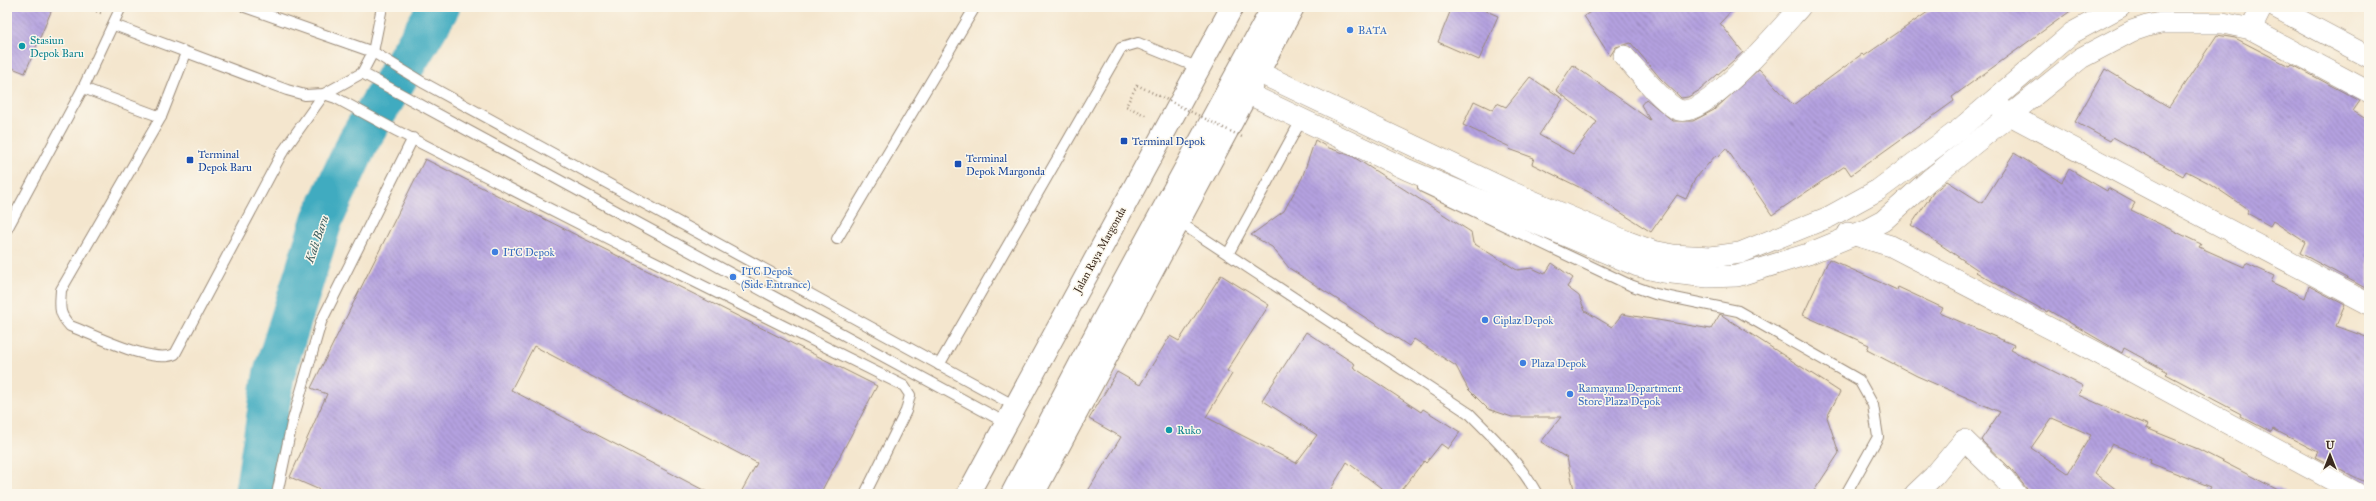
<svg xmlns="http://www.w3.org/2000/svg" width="2376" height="501" font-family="'IM FELL Great Primer',serif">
<defs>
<pattern id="building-back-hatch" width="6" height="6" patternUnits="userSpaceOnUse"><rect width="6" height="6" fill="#b4a1e0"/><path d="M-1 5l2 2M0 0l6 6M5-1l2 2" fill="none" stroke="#9483b5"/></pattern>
</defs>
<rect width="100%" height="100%" fill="#fbf7ec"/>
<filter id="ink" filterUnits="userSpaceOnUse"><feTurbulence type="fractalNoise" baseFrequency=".025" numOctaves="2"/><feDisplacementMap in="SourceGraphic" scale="8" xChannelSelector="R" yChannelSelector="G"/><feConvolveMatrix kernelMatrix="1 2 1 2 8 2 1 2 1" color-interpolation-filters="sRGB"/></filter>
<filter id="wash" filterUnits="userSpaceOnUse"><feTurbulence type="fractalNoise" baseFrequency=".012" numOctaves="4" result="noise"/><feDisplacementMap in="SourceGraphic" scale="16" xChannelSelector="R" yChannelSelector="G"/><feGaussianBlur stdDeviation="0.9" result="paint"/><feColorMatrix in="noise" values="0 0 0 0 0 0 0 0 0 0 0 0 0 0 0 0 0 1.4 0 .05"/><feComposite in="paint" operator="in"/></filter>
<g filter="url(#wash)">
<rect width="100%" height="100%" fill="#f4e6ce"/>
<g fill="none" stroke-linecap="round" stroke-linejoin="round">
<path stroke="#41abc0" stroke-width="42" d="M255 494 274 374 322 220 358 142 439 7"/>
</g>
<g id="blocks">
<g fill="url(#building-back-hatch)" fill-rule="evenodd">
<path d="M7 7H53L25 73 7 66Z"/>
<path d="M1452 7H1477L1498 16 1479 60 1438 42Z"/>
<path d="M1598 7H1735L1720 23 1743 52 1700 90 1688 97 1681 98 1660 78 1631 43 1616 47 1610 56 1584 16Z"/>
<path d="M1935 7H2076L1952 97 1954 101 1851 175 1845 166 1772 215 1726 148 1718 157 1716 155 1695 179 1686 199 1677 195 1651 232 1589 192 1532 164 1534 158 1509 149 1510 147 1463 125 1474 101 1493 110 1497 103 1506 107 1530 77 1563 99 1539 135 1573 154 1597 122 1556 90 1573 65 1650 120 1641 105 1646 99 1673 121H1693L1714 110 1759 69 1793 105 1862 54 1864 56Z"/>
<path d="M2217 35 2235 38 2289 66 2291 64 2360 101 2353 111 2369 121V290L2300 253 2305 242 2273 221 2270 226 2247 213 2249 210 2209 183 2186 171 2183 176 2113 137 2110 141 2075 122 2105 69 2169 107Z"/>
<path d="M1315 140 1329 148 1352 156 1471 232 1473 243 1517 270 1532 268 1545 274 1552 263 1573 278 1567 287 1579 296 1585 311 1612 327 1622 314 1711 329 1720 314 1840 392 1827 417 1839 453 1812 494H1575L1567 458 1541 442 1561 417H1512L1488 409 1468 389 1456 366 1414 339 1409 346 1289 268 1272 247 1251 235 1284 211 1302 178Z"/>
<path d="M2014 153 2062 182 2069 169 2107 191 2108 188 2135 203 2131 210 2201 244 2199 247 2244 267 2246 263 2274 276 2271 282 2305 298 2309 286 2345 305 2336 326 2369 338V484L2315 457 2318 452 2273 429 2271 432 2240 416 2241 414 2166 374 2168 372 2124 348 2122 353 2048 310 2047 312 2009 291 1976 272 1978 270 1911 225 1933 193 1947 181 1982 203Z"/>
<path d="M425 159 877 386 820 494H740L757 463 534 346 511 390 711 494H329L290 477 327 394 311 388Z"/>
<path d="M1829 259 1897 290 1898 287 1943 308 1940 313 2014 345 2011 350 2083 386 2078 395 2148 425 2146 428 2198 449 2286 494H2207L2211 487 2150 463 2151 460 2112 444 2095 473 2122 494H2035L2026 488 2012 470 1981 440 2000 412 1917 376 1867 350 1869 345 1803 315ZM2052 418 2091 435 2068 473 2031 448Z"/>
<path d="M1221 275 1269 305 1227 371 1232 374 1206 417 1296 463 1317 435 1262 400 1306 332 1355 364 1353 367 1421 412 1423 409 1460 432 1448 449 1441 444 1426 463 1424 461 1398 494H1389L1347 462 1328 494H1086L1121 437 1089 419 1117 372 1140 385 1170 336 1179 341Z"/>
</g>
</g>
</g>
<g filter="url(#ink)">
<use href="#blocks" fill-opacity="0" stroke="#988876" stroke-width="1"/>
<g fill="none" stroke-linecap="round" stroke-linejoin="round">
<defs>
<g id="service">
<path d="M245 7 373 52 422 82 1015 406"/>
<path d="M114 25 287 90 305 95 324 94 362 73 373 52 382 7"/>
<path d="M186 53 161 117 61 290C60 307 58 313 70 326 95 335 152 365 175 354L282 153 324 94 336 98 397 131 611 240 904 386 910 395 906 411 865 494"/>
<path d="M362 73 1006 423"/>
<path d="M83 88 161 117"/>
<path d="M1423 187 1630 285 1655 294 1738 311 1859 380 1873 405 1878 437 1846 494"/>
<path d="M1176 220 1470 414C1495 439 1520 463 1537 494"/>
<path d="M7 229 83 88 121 7"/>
<path d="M837 239 975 7"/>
<path d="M1228 254 1298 126"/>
<path d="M939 365 1121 48 1138 43 1199 68"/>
<path d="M277 494 292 423 321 322 413 138"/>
</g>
<g id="minor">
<path d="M2275 7 2369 57"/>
<path d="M2251 29 2262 7"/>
<path d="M1624 56C1635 68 1666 106 1679 110 1706 118 1781 28 1800 7"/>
<path d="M1243 65 1509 191 1626 241 1653 251 1673 255 1711 257 1740 253 1829 217 1878 190 1960 129 2072 33 2120 7"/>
<path d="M1232 86 1408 170 1607 253 1638 266 1663 272 1708 277 1737 276 1808 254 1866 230 1883 221 1929 180 2081 58 2132 31 2147 26 2161 23H2223L2251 29 2369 92"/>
<path d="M2001 108 2010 115 2369 304"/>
<path d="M1848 233 1891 246 2094 351 2358 494"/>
<path d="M1915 494 1934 476 1964 440 2004 479 2016 494"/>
</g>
<g id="primary">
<path d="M968 494 1232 7"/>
<path d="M1012 494 1101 324 1273 7"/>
<path d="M1033 494 1293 7"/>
</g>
</defs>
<use href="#service" stroke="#988876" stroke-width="12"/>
<use href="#minor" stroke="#988876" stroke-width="22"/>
<use href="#primary" stroke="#988876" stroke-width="24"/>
<g stroke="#988876" stroke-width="2.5" stroke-dasharray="1 3" stroke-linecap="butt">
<path d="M85 7 101 13"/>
<path d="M1137 85 1126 106 1147 116"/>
</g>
<use href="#service" stroke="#fff" stroke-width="10"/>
<use href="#minor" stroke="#fff" stroke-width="21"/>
<use href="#primary" stroke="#fff" stroke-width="22"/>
<path stroke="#988876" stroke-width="2.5" stroke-dasharray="1 3" stroke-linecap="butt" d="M1137 85 1244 138"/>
</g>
</g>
<g fill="#3f7fe0" stroke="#fbf7ec" stroke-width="1.5">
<circle cx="1350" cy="30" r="4"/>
<circle cx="495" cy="252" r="4"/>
<circle cx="733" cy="277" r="4"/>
<circle cx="1485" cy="320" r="4"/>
<circle cx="1523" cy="363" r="4"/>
<circle cx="1570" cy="394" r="4"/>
</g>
<g fill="#0f9aa8" stroke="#fbf7ec" stroke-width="1.5">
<circle cx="22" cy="46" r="4"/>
<circle cx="1169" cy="430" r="4"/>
</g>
<g fill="#1a4fb4" stroke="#fbf7ec" stroke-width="1.5">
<rect x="1120" y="137" width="8" height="8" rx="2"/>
<rect x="186" y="156" width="8" height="8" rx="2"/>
<rect x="954" y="160" width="8" height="8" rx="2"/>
</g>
<g text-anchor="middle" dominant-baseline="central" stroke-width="3" stroke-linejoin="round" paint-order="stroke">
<g font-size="11" fill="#366cbe" stroke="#fbf7ec" text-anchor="start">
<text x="1358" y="30">BATA</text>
<text x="503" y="252">ITC Depok</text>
<text x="741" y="271">ITC Depok<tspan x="741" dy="13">(Side Entrance)</tspan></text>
<text x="1493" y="320">Ciplaz Depok</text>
<text x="1531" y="363">Plaza Depok</text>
<text x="1578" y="388">Ramayana Department<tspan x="1578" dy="13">Store Plaza Depok</tspan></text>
</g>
<g font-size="11" fill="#0d838f" stroke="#fbf7ec" text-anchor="start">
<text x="30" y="40">Stasiun<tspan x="30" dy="13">Depok Baru</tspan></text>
<text x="1177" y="430">Ruko</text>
</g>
<g font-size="11" fill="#164399" stroke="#fbf7ec" text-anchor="start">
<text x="1132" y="141">Terminal Depok</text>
<text x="198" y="154">Terminal<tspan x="198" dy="13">Depok Baru</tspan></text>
<text x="966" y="158">Terminal<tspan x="966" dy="13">Depok Margonda</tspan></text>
</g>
<g font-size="11" fill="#3b2a1e" stroke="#fbf7ec">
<text transform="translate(1100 250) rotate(-61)">Jalan Raya Margonda</text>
</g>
<g font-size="12" font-style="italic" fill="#3d5e5f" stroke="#fbf7ec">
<text transform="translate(317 239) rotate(-71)">Kali Baru</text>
</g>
</g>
<rect width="2376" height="501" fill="none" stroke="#fbf7ec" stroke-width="24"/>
<g transform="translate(2330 455)" stroke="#fbf7ec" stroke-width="3" paint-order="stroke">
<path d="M0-3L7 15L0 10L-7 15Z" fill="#3b2a1e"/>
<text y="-6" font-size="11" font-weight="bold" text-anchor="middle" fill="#3b2a1e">U</text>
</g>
</svg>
